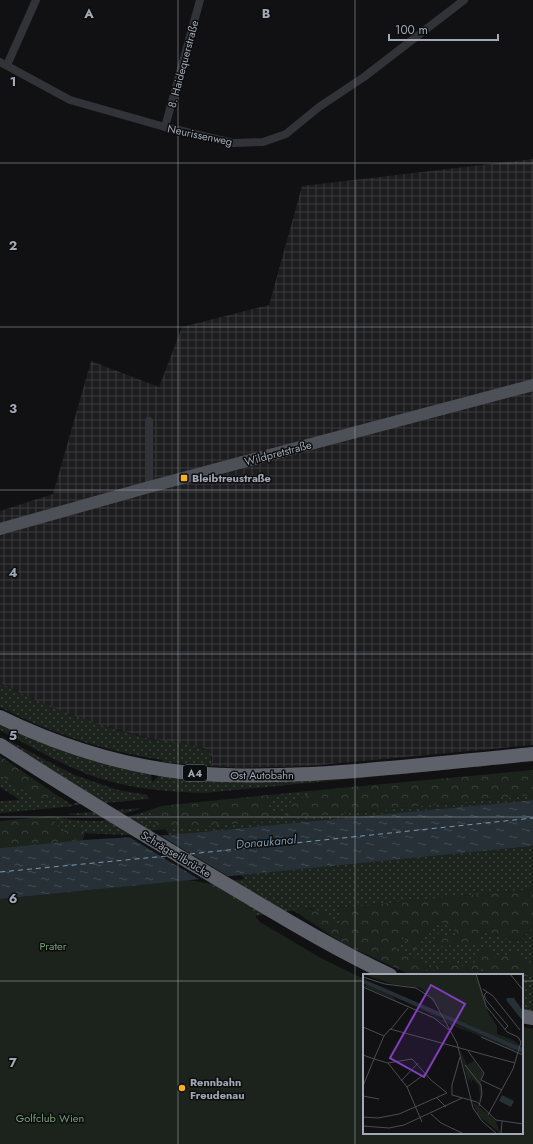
<svg xmlns="http://www.w3.org/2000/svg" width="533" height="1144" font-family="Jost,sans-serif">
	<style>
		.industrial { fill: url(#industrial-grid) }
		.grass { fill: url(#grass-dots) }
		.forest { fill: url(#forest-crowns) }
		.park { fill: #1c231c }
		.water { fill: url(#water-ripples) }
		.pier { fill: #111113 }
		.lines { fill: none; stroke-linecap: round; stroke-linejoin: round }
		.stream { stroke: #273037; stroke-width: 2 }
		.ferry { stroke: #7797b2; stroke-width: 1; stroke-dasharray: 5 4; stroke-linecap: butt }
		.street { stroke: #323338; stroke-width: 8 }
		.primary { stroke: #4e5057; stroke-width: 12 }
		.highway { stroke: #5e616a; stroke-width: 14 }
		.grid { fill: none; stroke: #a2a8b5; stroke-width: 1; stroke-opacity: 0.55 }
		.poi-dot { fill: #fab023; stroke: #0c0d0e; stroke-width: 1.5 }
		.labels { text-anchor: middle; stroke-width: 3; stroke-linejoin: round; paint-order: stroke }
		.shield { fill: #0c0d0e; stroke: #757a83; stroke-width: 1 }
		.shield-label { font-size: 10px; font-weight: bold; fill: #a2a8b5 }
		.street-label { font-size: 11px; fill: #a2a8b5; stroke: #0c0d0e }
		.poi-label { font-size: 11px; font-weight: bold; fill: #a2a8b5; stroke: #0c0d0e; text-anchor: start }
		.park-label { font-size: 11px; fill: #78a17a; stroke: #0c0d0e }
		.water-label { font-size: 12px; font-style: italic; fill: #7797b2; stroke: #0c0d0e }
		.inset-river { fill: none; stroke: #273037; stroke-width: 2 }
		.inset-road { fill: none; stroke: #4b4d54; stroke-width: 1 }
		.view { fill: #813fbe; fill-opacity: 0.15; stroke: #813fbe; stroke-width: 2 }
		.inset-edge { fill: none; stroke: #a2a8b5; stroke-width: 2 }
		.grid-label { font-size: 13px; text-anchor: middle; font-weight: bold; fill: #a2a8b5; stroke: #0c0d0e; stroke-width: 3; stroke-linejoin: round; paint-order: stroke }
	</style>
	<defs>
		<pattern id="industrial-grid" width="8" height="8" patternUnits="userSpaceOnUse"><rect width="8" height="8" fill="#1d1d20"/><path d="M0 4h8M4 0v8" fill="none" stroke="#3b3b3e"/></pattern>
		<pattern id="grass-dots" width="8" height="8" patternUnits="userSpaceOnUse"><rect width="8" height="8" fill="#1c231c"/><path d="M2 2h.1M6 6h.1" fill="none" stroke="#3a403b" stroke-width="1.8" stroke-linecap="round"/></pattern>
		<pattern id="forest-crowns" width="20" height="18" patternUnits="userSpaceOnUse"><rect width="20" height="18" fill="#1c231c"/><path d="M2 6a3 3 0 1 1 6 0M12 15a3 3 0 1 1 6 0" fill="none" stroke="#3a403b"/></pattern>
		<pattern id="water-ripples" width="26" height="14" patternUnits="userSpaceOnUse"><rect width="26" height="14" fill="#273037"/><path d="M2 4q2-2 4 0t4 0M15 11q2-2 4 0t4 0" fill="none" stroke="#434b52"/></pattern>
	</defs>
	<rect width="100%" height="100%" fill="#111113"/>
	<!-- industrial -->
	<path class="industrial" d="M533,159V745L309,766L239,768L211,766L212,757L204,748L148,738L93,723L49,707L0,683V511L53,494L91,361L159,387L182,327L269,305L302,186Z"/>
	<!-- grass -->
	<g class="grass">
		<path d="M0,683C49,708 97,726 151,739C165,742 204,743 211,755V766L162,762L163,760C107,752 50,733 0,707Z"/>
		<path d="M0,723L151,773L152,782L157,778L159,774L533,759V761L204,793C165,792 124,788 87,774C57,762 28,745 0,730Z"/>
		<path d="M0,736L74,775L118,790L147,795L149,799L105,803L68,780L67,782Z"/>
		<path d="M0,775L40,801L58,796L74,806L0,813V801L20,800L0,787Z"/>
		<path d="M319,790L299,798L288,819L533,795V800L169,835L166,829L268,821L264,807L279,794Z"/>
		<path d="M141,808C123,817 88,817 68,814Z"/>
		<path d="M150,810L157,830L125,835L85,833L81,829L63,834L51,816C84,824 118,822 150,810Z"/>
		<path d="M533,846V889L340,908L342,928L321,912L310,908L255,916L218,917L0,899L195,885L245,879L240,875Z"/>
		<path d="M443,923L458,932L455,937L433,942L482,932L519,941L533,927V1011L522,1009V975H423L429,965L395,950L403,935L421,940L429,927Z"/>
	</g>
	<!-- forest -->
	<g class="forest">
		<path d="M0,756L6,760L58,796L40,801L0,775Z"/>
		<path d="M533,770V795L287,819L288,809L299,798L319,790Z"/>
		<path d="M279,794L264,807L280,814L268,821L157,830L150,810L161,806Z"/>
		<path d="M51,816L63,834L65,830L71,827L81,829L85,833L83,840L0,848V821Z"/>
		<path d="M533,889V927L519,941L482,932L479,944L436,946L433,942L437,934L455,937L457,932L443,923L429,927L421,940V949H411L403,935L396,950L429,964L423,975H411L342,943L293,910C319,906 322,912 341,927L339,908Z"/>
		<path d="M487,948L496,959L517,951L521,961L533,963L529,975L522,982V975H508L504,971L487,975L481,967L471,975H435L433,969L440,963L455,961L464,967L476,962L481,949Z"/>
	</g>
	<!-- park -->
	<path class="park" d="M188,880L207,883L250,909L260,922L319,957L364,979V1133H522V1027L533,1029V1144H0V899Z"/>
	<!-- water -->
	<path class="water" d="M533,800V846L0,899V848L83,840L169,835Z"/>
	<!-- pier -->
	<path class="pier" d="M156,833L231,878L202,881L126,835Z"/>
	<g class="lines">
		<!-- stream -->
		<path class="stream" d="M75,804L81,803"/>
		<!-- ferry -->
		<g class="ferry">
			<path d="M190,854L533,818"/>
			<path d="M0,872L167,856"/>
		</g>
		<!-- street -->
		<g class="street">
			<path d="M0,62L70,100L165,127L233,143L263,142L286,134L319,107L364,77L464,0"/>
			<path d="M7,65L36,0"/>
			<path d="M165,127L200,0"/>
			<path d="M149,421V487"/>
		</g>
		<!-- primary -->
		<path class="primary" d="M0,529L149,487L533,385"/>
		<!-- highway -->
		<g class="highway">
			<path d="M0,717C53,743 108,761 166,770C214,777 263,776 311,774C385,770 459,761 533,754"/>
			<path d="M0,745C73,792 147,837 221,881C277,914 332,948 390,975"/>
			<path d="M522,1016L533,1018"/>
		</g>
	</g>
	<!-- grid -->
	<path class="grid" d="M178,0V1144M355,0V1144M0,163H533M0,327H533M0,490H533M0,654H533M0,817H533M0,981H364M522,981H533"/>
	<!-- markers -->
	<g class="poi-dot">
		<rect x="180" y="474" width="8" height="8" rx="2"/>
		<circle cx="182" cy="1088" r="4"/>
	</g>
	<g class="labels">
		<!-- shield labels -->
		<rect class="shield" x="183" y="765" width="24" height="16" rx="3"/>
		<g class="shield-label">
			<text x="195" y="777">A4</text>
		</g>
		<!-- street labels -->
		<g class="street-label">
			<text transform="translate(183 64) rotate(-75)" y="4">8. Haidequerstraße</text>
			<text transform="translate(200 135) rotate(12)" y="4">Neurissenweg</text>
			<text transform="translate(278 453) rotate(-15)" y="4">Wildpretstraße</text>
			<text x="262" y="779">Ost Autobahn</text>
			<text transform="translate(176 854) rotate(31)" y="4">Schrägseilbrücke</text>
		</g>
		<!-- poi labels -->
		<g class="poi-label">
			<text x="192" y="482">Bleibtreustraße</text>
			<text x="190" y="1086">Rennbahn<tspan x="190" dy="13">Freudenau</tspan></text>
		</g>
		<!-- park labels -->
		<g class="park-label">
			<text x="53" y="950">Prater</text>
			<text x="50" y="1122">Golfclub Wien</text>
		</g>
		<!-- water labels -->
		<g class="water-label">
			<text transform="translate(266 842) rotate(-5)" y="4">Donaukanal</text>
		</g>
	</g>
	<!-- overview -->
	<g transform="translate(363 974)">
		<rect width="160" height="160" fill="#111113"/>
		<path d="M0,9L2,12L4,11L80,44L72,42L29,22L34,27L80,47L83,45L107,59L89,51L91,58L87,50L79,48L0,12ZM96,74L104,91L111,87L120,99L118,105L119,124L114,127L117,124L116,112L110,105L106,111L109,103L105,107ZM110,128L132,146L138,160L115,141Z" fill="#1c231c"/>
		<path d="M85,47L152,75L151,77L87,49Z" fill="#1c231c"/>
		<path d="M0,0H113L126,40L134,52V60L150,66L160,74L81,40L58,14L29,10Z" fill="#1c231c"/>
		<path d="M0,5L160,74V79L3,10ZM144,24H151L155,30L160,37V47L143,26ZM139,121L151,127L148,133L136,127Z" fill="#273037"/>
		<path class="inset-river" d="M0,8L75,40M82,43L154,74"/>
		<path class="inset-road" d="M113,0L123,32L144,58L155,63L158,68L150,95L125,141M147,0L160,16M0,3L22,10L53,14L70,25L94,69L110,134L119,147L134,160M0,13L71,44L86,56M120,15L130,22L157,56M124,18L121,21L123,26L145,52L142,55M0,53L21,62M28,55L45,34M118,63L160,81M105,77L121,99L118,106L139,116M0,81L11,85L21,62L27,55L152,89M102,91L118,111L119,120L116,132M38,107L55,89M0,112L11,85L25,89L44,113L59,148M44,113L63,99M89,121L114,128L133,146L160,150M89,121V111L97,83M0,122L16,125M74,124L83,133M68,140L78,149L101,160M0,143L15,144L36,140L84,119L68,106L49,85L25,89M0,152L26,154L41,151L99,124M138,160L139,147"/>
		<path class="view" d="M68,11L102,30L61,103L27,84Z"/>
		<rect width="160" height="160" class="inset-edge"/>
	</g>
	<g class="grid-label">
		<text x="89" y="18">A</text>
		<text x="266" y="18">B</text>
		<text x="13" y="86">1</text>
		<text x="13" y="250">2</text>
		<text x="13" y="413">3</text>
		<text x="13" y="577">4</text>
		<text x="13" y="740">5</text>
		<text x="13" y="903">6</text>
		<text x="13" y="1067">7</text>
	</g>
	<!-- scale -->
	<path d="M389 34v6h109v-6" fill="none" stroke="#a2a8b5" stroke-width="2"/>
	<text x="395" y="34" font-size="12" fill="#a2a8b5" stroke="#0c0d0e" stroke-width="3" paint-order="stroke">100 m</text>
</svg>
